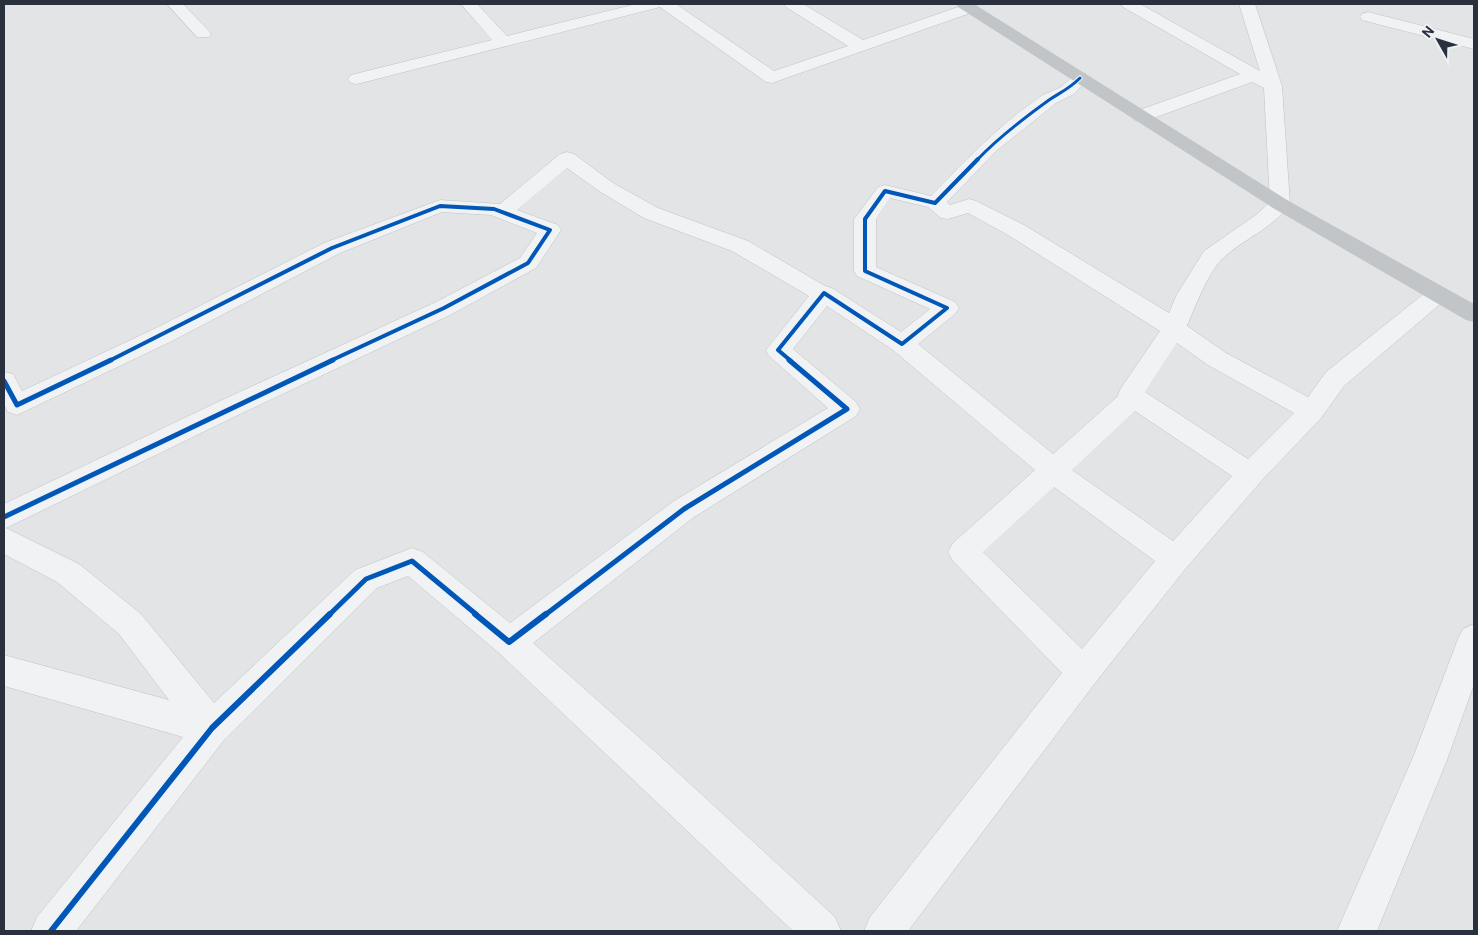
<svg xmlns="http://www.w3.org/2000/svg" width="1478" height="935" font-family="Roboto,sans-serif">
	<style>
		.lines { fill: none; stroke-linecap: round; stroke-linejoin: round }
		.street-casing { stroke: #c0c2c4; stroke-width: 1 }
		.street { fill: #f0f2f3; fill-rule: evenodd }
		.secondary { fill: #c2c5c8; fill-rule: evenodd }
		.cycleway-far3-casing { stroke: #eff2f5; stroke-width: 5 }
		.cycleway-far2-casing { stroke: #eff2f5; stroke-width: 6 }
		.cycleway-far1-casing { stroke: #eff2f5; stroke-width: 8 }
		.cycleway-casing { stroke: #eff2f5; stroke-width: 9 }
		.cycleway-far3 { stroke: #0057b8; stroke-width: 3 }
		.cycleway-far2 { stroke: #0057b8; stroke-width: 4 }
		.cycleway-far1 { stroke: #0057b8; stroke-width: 5 }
		.cycleway { stroke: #0057b8; stroke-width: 6 }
	</style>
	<rect width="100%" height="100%" fill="#e2e4e6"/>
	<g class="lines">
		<defs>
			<g id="street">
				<path d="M167,4H183L209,31L211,34L209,37H197Z"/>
				<path d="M461,4H477L507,36L636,4H676L774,71L848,46L786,7L784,4H803L863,40L964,5H976L978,8L976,11L772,83L766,82L660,7L357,84L351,83L348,79L351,75L492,40Z"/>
				<path d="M1121,4H1140L1260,71L1239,4H1255L1282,86L1290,204C1273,229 1242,239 1221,260C1208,273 1194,309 1187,326L1226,353L1308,397L1326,372L1430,289L1438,286L1446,289L1450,294L1446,299L1344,386L1321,418L1263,479L1186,568L1095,683L908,931H864L870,917L1062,673L953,561L948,552L953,543L1035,470L893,350L827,306L793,349L856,402L860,409L856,416L694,517L533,643L652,749L835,917L841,931H793L498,652L408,576L377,588L224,740L76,931H31L37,917L183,737L4,686V655L169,700L119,634L57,582L4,554V504L220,401L436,302L520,258L537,233L491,215L442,212L340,253L172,341L17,415L8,412L4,404V372L13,374L22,391L154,329L324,243L440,200L500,204L560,154L567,152L574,154L613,183L658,208L748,241L825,286L832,288L901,332L930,309L857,276L854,271V219L858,214L878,187L885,185L931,196C966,160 1001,123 1043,95C1049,92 1055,90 1061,87C1071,80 1073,71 1086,74L1089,78L1074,94L1056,103L995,152L947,202L950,205L969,199L976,201L1024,225L1169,313L1176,296L1204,251L1256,215L1270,202L1264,88L1252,82L1148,120L1141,122L1134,120L1132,116L1134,112L1240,74L1123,7ZM567,168L599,191L644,218L732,251L809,296L766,350L769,356L828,408L674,501L510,623L423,552L412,548L355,570L214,703L141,614L79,564L6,528L238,415L452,314L536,268L561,230L558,225L517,210ZM890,198L928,207L941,218L948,219L968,213L1008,235L1160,331L1121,388L1117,397L1053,454L918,344L955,314L959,308L955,302L876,267V219ZM1177,343L1208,365L1294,413L1248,459L1145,392ZM1135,411L1232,476L1173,541L1072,470ZM1054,487L1155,561L1082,649L983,552Z"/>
				<path d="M1368,12L1474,39V49L1362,20L1360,17L1362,14Z"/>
				<path d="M1474,624V684L1447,760L1377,931H1337L1414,755L1458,639L1463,629Z"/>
			</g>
		</defs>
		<!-- street casing -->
		<use href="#street" class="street-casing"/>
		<!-- street -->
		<use href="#street" class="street"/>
		<!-- secondary -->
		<path class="secondary" d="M956,4H974L1287,200L1474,304V322L1466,320L1273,208L958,7Z"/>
		<defs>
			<path id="cycleway-far3" d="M977,160C998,138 1024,118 1049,100C1061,92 1069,89 1080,78"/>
			<g id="cycleway-far2">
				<path d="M109,361L332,248L440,206L494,209L550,230L528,263L444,308L330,361"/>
				<path d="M791,361L778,350L824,293L902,344L947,308L865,271V219L885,191L935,203L978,159"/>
			</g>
			<g id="cycleway-far1">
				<path d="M4,381L17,405L111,360"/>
				<path d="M4,517L333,360"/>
				<path d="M329,615L366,579L412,561L477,615"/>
				<path d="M545,615L684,509L847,409L789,360"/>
			</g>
			<g id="cycleway">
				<path d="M475,614L509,642L546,614"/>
				<path d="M51,931L212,728L330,614"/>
			</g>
		</defs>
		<!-- cycleway-far3 casing -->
		<use href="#cycleway-far3" class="cycleway-far3-casing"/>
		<!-- cycleway-far2 casing -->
		<use href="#cycleway-far2" class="cycleway-far2-casing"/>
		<!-- cycleway-far1 casing -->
		<use href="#cycleway-far1" class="cycleway-far1-casing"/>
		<!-- cycleway casing -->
		<use href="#cycleway" class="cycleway-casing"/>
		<!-- cycleway-far3 -->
		<use href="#cycleway-far3" class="cycleway-far3"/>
		<!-- cycleway-far2 -->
		<use href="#cycleway-far2" class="cycleway-far2"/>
		<!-- cycleway-far1 -->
		<use href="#cycleway-far1" class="cycleway-far1"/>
		<!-- cycleway -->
		<use href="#cycleway" class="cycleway"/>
	</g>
	<!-- border -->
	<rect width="1478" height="935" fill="none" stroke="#2a313e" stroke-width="10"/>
	<!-- north arrow -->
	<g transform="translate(1438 40) rotate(309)" stroke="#eff2f5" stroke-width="4" paint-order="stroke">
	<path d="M0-4L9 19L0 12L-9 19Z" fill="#2a313e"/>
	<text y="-8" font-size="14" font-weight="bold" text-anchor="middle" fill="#2a313e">N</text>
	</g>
</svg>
